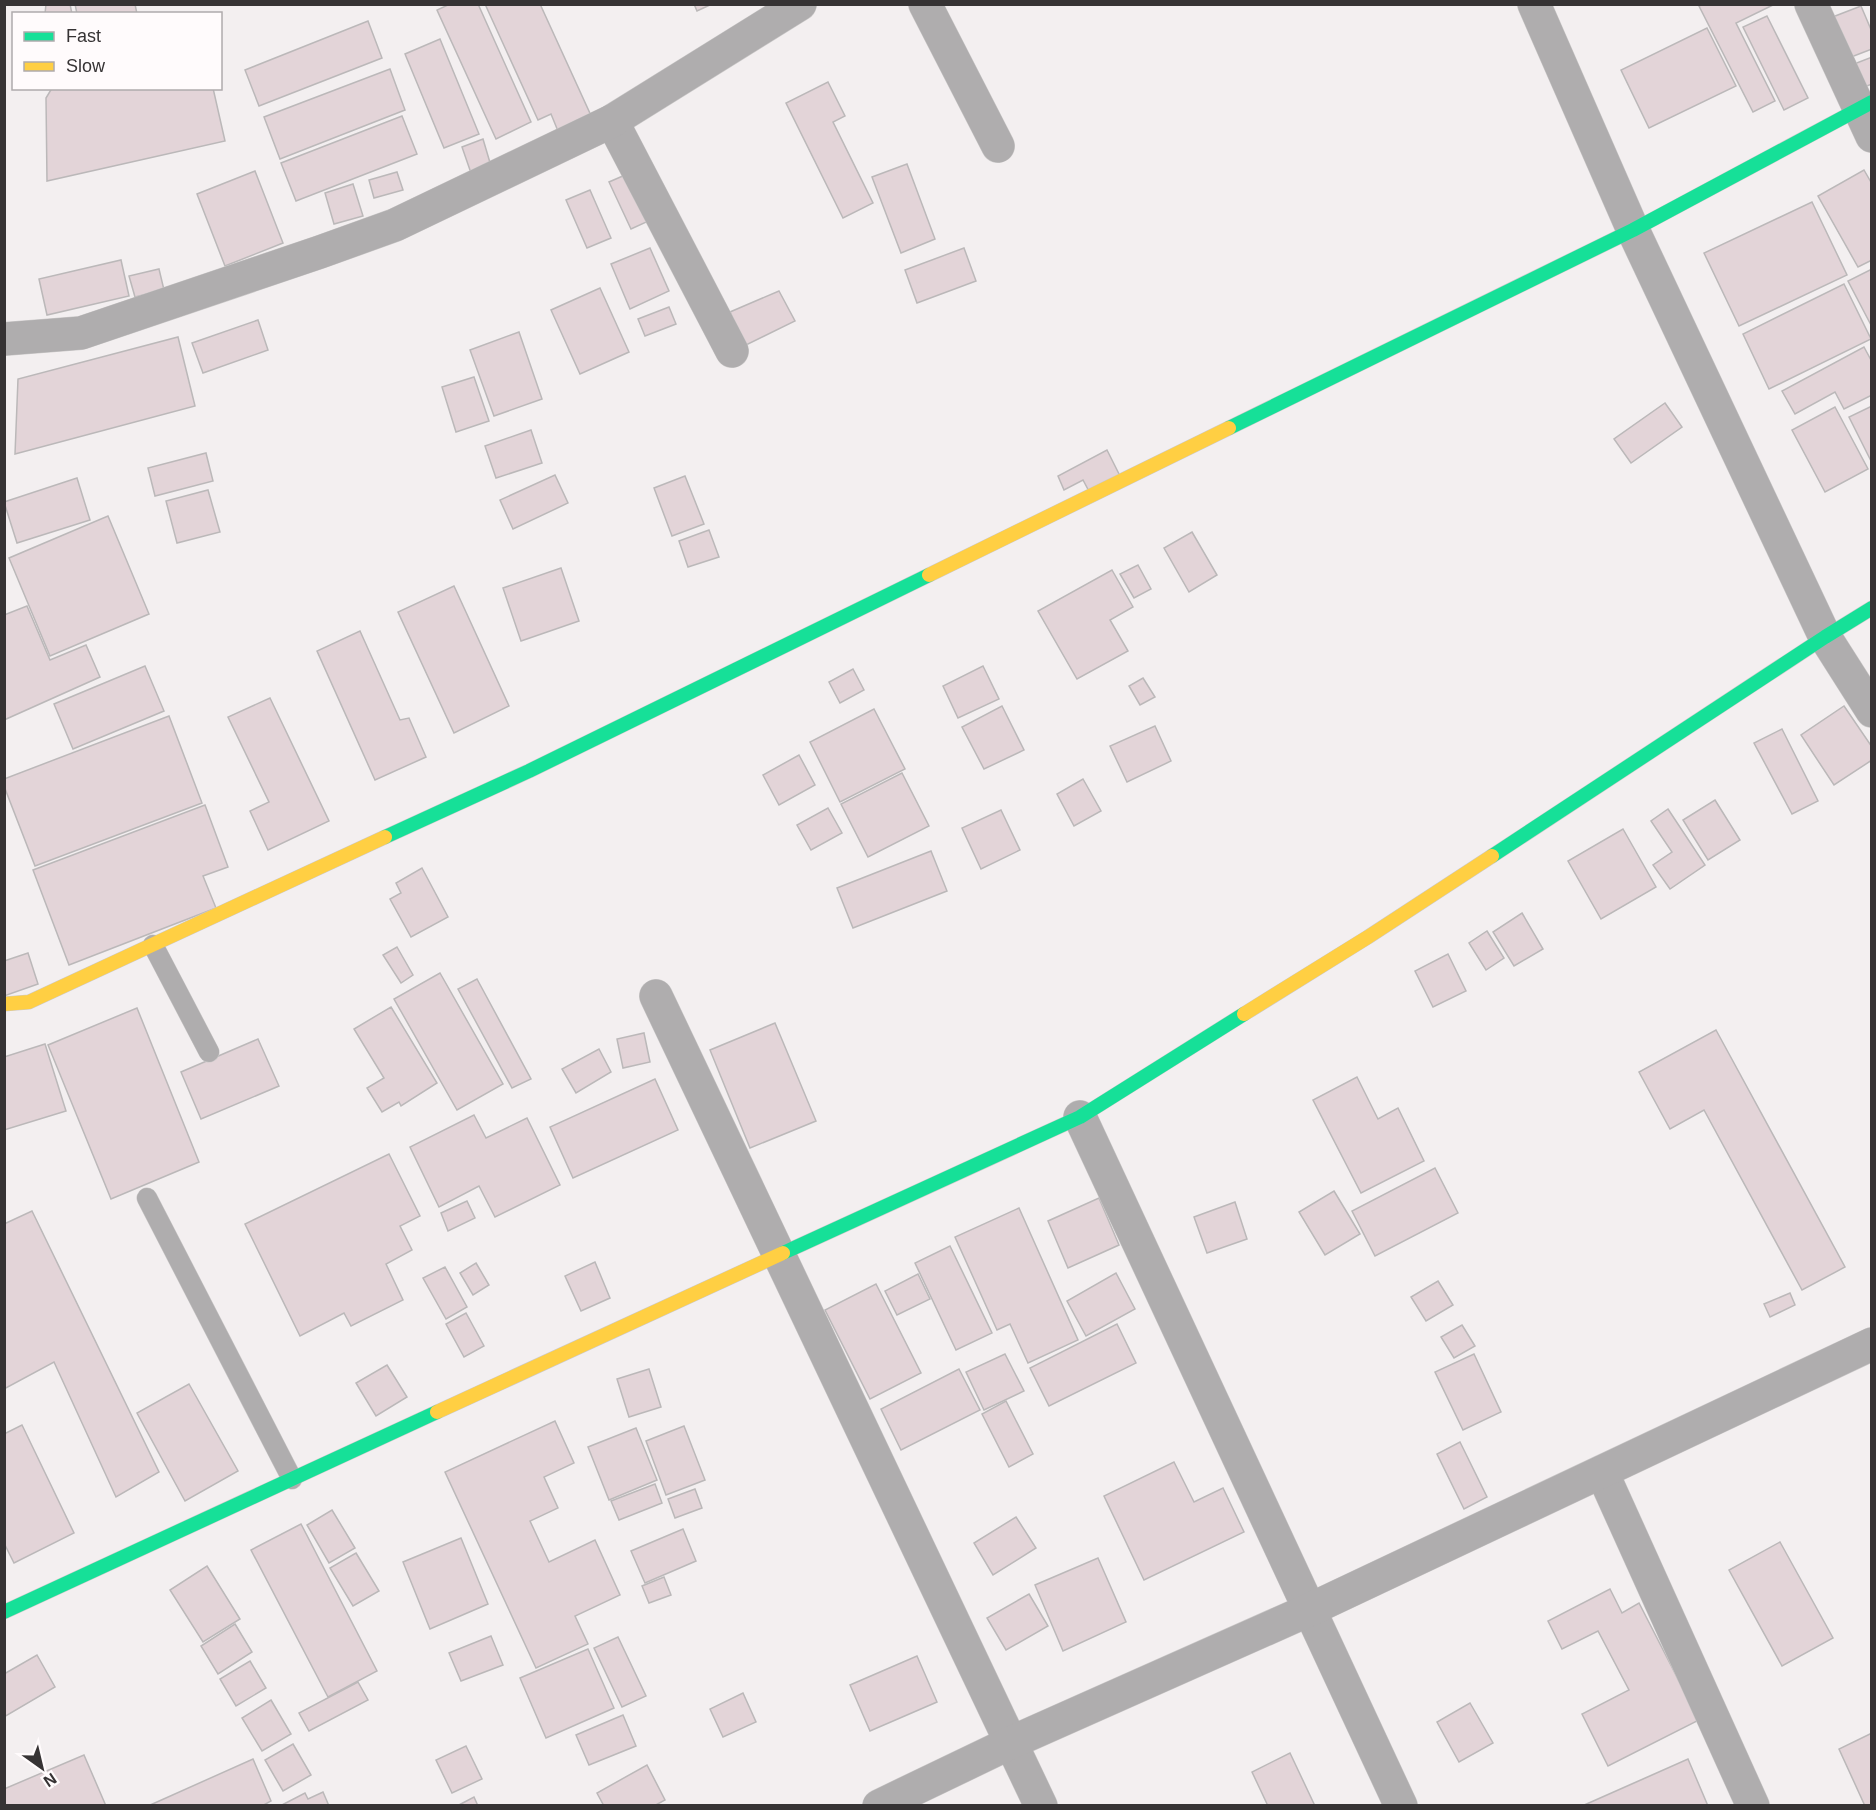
<svg xmlns="http://www.w3.org/2000/svg" width="1876" height="1810" font-family="Helvetica,sans-serif">
	<style>
		.building { fill: #e3d4d8; stroke: #bbb8b9; stroke-width: 1.5 }
		.lines { fill: none; stroke-linecap: round; stroke-linejoin: round }
		.lane-casing { stroke: #cccaca; stroke-width: 21 }
		.street-casing { stroke: #cccaca; stroke-width: 34 }
		.fast-casing { stroke: #cccaca; stroke-width: 15 }
		.slow-casing { stroke: #cccaca; stroke-width: 15 }
		.lane { stroke: #afadae; stroke-width: 20 }
		.street { stroke: #afadae; stroke-width: 33 }
		.fast { stroke: #16e098; stroke-width: 14 }
		.slow { stroke: #ffcf43; stroke-width: 14 }
	</style>
	<rect width="100%" height="100%" fill="#f3eff0"/>
	<!-- building -->
	<g class="building">
		<path d="M46,4H70L72,14H45Z"/>
		<path d="M75,4H135L137,14H77Z"/>
		<path d="M450,4H478L531,122L496,139L437,10Z"/>
		<path d="M485,4H540L593,120L560,136L551,114L538,120Z"/>
		<path d="M694,4H712L697,11Z"/>
		<path d="M1703,4H1775L1736,23L1775,101L1753,112L1699,6Z"/>
		<path d="M1861,6L1872,32V49L1846,59L1830,18Z"/>
		<path d="M1767,16L1808,98L1784,110L1743,27Z"/>
		<path d="M368,21L382,58L259,106L245,70Z"/>
		<path d="M1707,28L1736,86L1649,128L1621,70Z"/>
		<path d="M440,39L479,134L444,148L405,54Z"/>
		<path d="M1872,57V84L1859,89L1849,66Z"/>
		<path d="M390,69L405,110L280,159L264,117Z"/>
		<path d="M828,82L845,116L833,122L873,203L843,218L786,103Z"/>
		<path d="M52,88H213L225,141L47,181L46,98Z"/>
		<path d="M402,116L417,154L296,201L281,163Z"/>
		<path d="M483,139L491,166L471,173L462,147Z"/>
		<path d="M907,164L935,239L901,253L872,177Z"/>
		<path d="M1864,170L1872,184V260L1858,267L1818,196Z"/>
		<path d="M255,171L283,243L225,266L197,194Z"/>
		<path d="M397,172L403,190L374,198L369,180Z"/>
		<path d="M632,172L653,219L631,229L609,182Z"/>
		<path d="M353,184L363,216L334,224L325,193Z"/>
		<path d="M590,190L611,238L587,248L566,200Z"/>
		<path d="M1812,202L1847,275L1739,326L1704,253Z"/>
		<path d="M650,248L669,291L630,309L611,264Z"/>
		<path d="M964,248L976,281L917,303L905,270Z"/>
		<path d="M121,260L129,296L47,315L39,279Z"/>
		<path d="M159,269L164,290L135,297L129,276Z"/>
		<path d="M1872,269V327L1848,281Z"/>
		<path d="M1844,284L1871,339L1769,389L1743,334Z"/>
		<path d="M600,288L629,352L580,374L551,310Z"/>
		<path d="M779,291L795,321L744,346L730,312Z"/>
		<path d="M669,307L676,324L645,336L638,319Z"/>
		<path d="M258,320L268,350L203,373L192,343Z"/>
		<path d="M519,332L542,399L494,416L470,350Z"/>
		<path d="M178,337L195,406L15,454L18,379Z"/>
		<path d="M1864,347L1872,362V395L1844,409L1835,392L1795,414L1782,391Z"/>
		<path d="M474,377L489,421L456,432L442,387Z"/>
		<path d="M1665,403L1682,427L1631,463L1614,439Z"/>
		<path d="M1872,406V463L1849,417Z"/>
		<path d="M1835,407L1868,469L1825,492L1792,430Z"/>
		<path d="M531,430L542,463L496,478L485,446Z"/>
		<path d="M1107,450L1122,480L1091,495L1083,480L1064,490L1058,476Z"/>
		<path d="M206,453L213,481L155,496L148,468Z"/>
		<path d="M555,475L568,503L513,529L500,500Z"/>
		<path d="M685,476L704,524L672,536L654,488Z"/>
		<path d="M77,478L90,520L17,543L4,502Z"/>
		<path d="M208,490L220,532L177,543L166,501Z"/>
		<path d="M108,516L149,614L50,656L9,558Z"/>
		<path d="M709,530L719,557L688,567L679,541Z"/>
		<path d="M1192,532L1217,575L1189,592L1164,548Z"/>
		<path d="M1138,565L1151,589L1134,598L1120,574Z"/>
		<path d="M561,568L579,621L521,641L503,588Z"/>
		<path d="M1112,570L1133,607L1110,620L1128,651L1077,679L1038,611Z"/>
		<path d="M454,586L509,706L454,733L398,612Z"/>
		<path d="M27,606L50,660L86,645L100,677L4,720V615Z"/>
		<path d="M360,631L400,720L409,718L426,757L375,780L317,651Z"/>
		<path d="M145,666L164,711L73,749L54,704Z"/>
		<path d="M983,666L999,699L958,718L943,686Z"/>
		<path d="M853,669L864,690L840,703L829,682Z"/>
		<path d="M1143,678L1155,697L1140,705L1129,686Z"/>
		<path d="M270,698L329,821L268,850L250,811L269,802L228,717Z"/>
		<path d="M1002,706L1024,750L984,769L962,727Z"/>
		<path d="M1844,706L1872,747V760L1834,785L1801,735Z"/>
		<path d="M874,709L905,769L840,802L810,742Z"/>
		<path d="M169,716L202,803L35,866L4,786V779Z"/>
		<path d="M1155,726L1171,761L1127,782L1110,746Z"/>
		<path d="M1782,729L1818,801L1792,814L1754,743Z"/>
		<path d="M799,755L815,785L779,805L763,775Z"/>
		<path d="M902,773L929,826L868,857L841,804Z"/>
		<path d="M1083,779L1101,811L1074,826L1057,794Z"/>
		<path d="M1715,800L1740,840L1708,860L1683,820Z"/>
		<path d="M205,805L228,867L203,876L216,908L69,965L33,870Z"/>
		<path d="M828,808L842,833L811,850L797,825Z"/>
		<path d="M1668,809L1705,865L1670,889L1653,865L1672,852L1651,821Z"/>
		<path d="M1001,810L1020,850L981,869L962,828Z"/>
		<path d="M1623,829L1656,887L1601,919L1568,861Z"/>
		<path d="M931,851L947,891L853,928L837,888Z"/>
		<path d="M422,868L448,917L411,937L390,899L401,893L396,883Z"/>
		<path d="M1522,913L1543,949L1514,966L1493,932Z"/>
		<path d="M1487,931L1504,958L1486,970L1469,943Z"/>
		<path d="M397,947L413,975L401,983L383,955Z"/>
		<path d="M28,953L38,984L4,996V961Z"/>
		<path d="M1448,954L1466,991L1433,1007L1415,971Z"/>
		<path d="M440,973L503,1084L457,1110L394,999Z"/>
		<path d="M477,979L531,1079L512,1088L458,989Z"/>
		<path d="M391,1007L437,1083L401,1106L399,1102L382,1112L367,1088L384,1078L354,1029Z"/>
		<path d="M137,1008L199,1162L111,1199L48,1045Z"/>
		<path d="M775,1023L816,1121L750,1148L710,1050Z"/>
		<path d="M1716,1030L1845,1267L1802,1290L1704,1110L1670,1129L1639,1072Z"/>
		<path d="M644,1033L650,1062L623,1068L617,1039Z"/>
		<path d="M258,1039L279,1086L201,1119L181,1072Z"/>
		<path d="M45,1044L66,1111L4,1130V1057Z"/>
		<path d="M599,1049L611,1072L576,1093L562,1069Z"/>
		<path d="M1357,1077L1378,1119L1398,1108L1424,1161L1361,1193L1313,1100Z"/>
		<path d="M655,1079L678,1130L573,1178L550,1127Z"/>
		<path d="M474,1115L486,1138L527,1118L560,1185L495,1217L479,1186L439,1207L410,1147Z"/>
		<path d="M389,1154L420,1216L400,1226L412,1250L386,1264L403,1300L351,1326L344,1313L300,1336L245,1224Z"/>
		<path d="M1435,1168L1458,1213L1375,1256L1352,1211Z"/>
		<path d="M1334,1191L1360,1234L1325,1255L1299,1212Z"/>
		<path d="M1099,1198L1119,1245L1068,1268L1048,1221Z"/>
		<path d="M467,1201L475,1218L448,1231L441,1213Z"/>
		<path d="M1235,1202L1247,1239L1207,1253L1194,1217Z"/>
		<path d="M1019,1208L1078,1340L1028,1363L1010,1324L997,1330L955,1237Z"/>
		<path d="M32,1211L159,1472L116,1497L54,1362L4,1389V1224Z"/>
		<path d="M950,1246L992,1333L956,1350L915,1263Z"/>
		<path d="M595,1262L610,1298L581,1311L565,1276Z"/>
		<path d="M476,1263L489,1285L473,1295L460,1273Z"/>
		<path d="M445,1267L467,1307L446,1319L423,1278Z"/>
		<path d="M1116,1273L1135,1309L1086,1336L1067,1301Z"/>
		<path d="M918,1274L930,1299L897,1315L885,1291Z"/>
		<path d="M1438,1281L1453,1305L1426,1321L1411,1297Z"/>
		<path d="M876,1284L921,1373L870,1399L825,1310Z"/>
		<path d="M1790,1293L1795,1305L1770,1317L1764,1304Z"/>
		<path d="M466,1313L484,1346L464,1357L446,1324Z"/>
		<path d="M1117,1324L1136,1363L1049,1406L1030,1368Z"/>
		<path d="M1462,1325L1475,1346L1454,1358L1441,1337Z"/>
		<path d="M1005,1354L1024,1391L984,1410L966,1372Z"/>
		<path d="M1474,1354L1501,1412L1463,1430L1435,1372Z"/>
		<path d="M387,1365L407,1397L376,1416L356,1383Z"/>
		<path d="M649,1369L661,1407L629,1417L617,1379Z"/>
		<path d="M959,1369L980,1410L901,1450L881,1409Z"/>
		<path d="M189,1384L238,1471L185,1501L137,1413Z"/>
		<path d="M1006,1401L1033,1454L1009,1467L982,1414Z"/>
		<path d="M555,1421L574,1463L544,1477L558,1508L530,1521L549,1562L595,1540L620,1595L575,1616L588,1644L536,1668L445,1472Z"/>
		<path d="M22,1425L74,1533L14,1563L4,1543V1434Z"/>
		<path d="M684,1426L705,1480L666,1495L646,1441Z"/>
		<path d="M636,1428L657,1480L609,1500L588,1447Z"/>
		<path d="M1460,1442L1487,1497L1464,1509L1437,1454Z"/>
		<path d="M1174,1462L1194,1502L1223,1488L1244,1532L1144,1580L1104,1496Z"/>
		<path d="M655,1484L662,1503L619,1520L611,1501Z"/>
		<path d="M695,1489L702,1508L675,1518L668,1499Z"/>
		<path d="M332,1510L355,1548L329,1563L307,1525Z"/>
		<path d="M1016,1517L1036,1548L993,1575L974,1543Z"/>
		<path d="M301,1524L377,1671L328,1697L251,1550Z"/>
		<path d="M683,1529L696,1561L645,1583L631,1551Z"/>
		<path d="M461,1538L488,1604L430,1629L403,1562Z"/>
		<path d="M1780,1542L1833,1638L1782,1666L1729,1570Z"/>
		<path d="M356,1553L379,1591L353,1606L330,1568Z"/>
		<path d="M1098,1558L1126,1622L1063,1651L1035,1585Z"/>
		<path d="M207,1566L240,1619L203,1642L170,1590Z"/>
		<path d="M664,1577L671,1595L649,1603L642,1586Z"/>
		<path d="M1610,1589L1622,1613L1639,1603L1699,1720L1608,1766L1582,1714L1629,1690L1598,1631L1562,1649L1548,1621Z"/>
		<path d="M1029,1594L1048,1626L1006,1650L987,1618Z"/>
		<path d="M235,1624L252,1652L218,1674L201,1646Z"/>
		<path d="M491,1636L503,1665L461,1681L449,1653Z"/>
		<path d="M618,1637L646,1696L622,1707L594,1648Z"/>
		<path d="M588,1649L614,1708L546,1738L520,1678Z"/>
		<path d="M37,1655L55,1687L4,1717V1674Z"/>
		<path d="M917,1656L937,1702L870,1731L850,1685Z"/>
		<path d="M250,1661L266,1688L236,1706L220,1679Z"/>
		<path d="M358,1682L368,1700L309,1731L299,1713Z"/>
		<path d="M743,1693L756,1722L723,1737L710,1709Z"/>
		<path d="M271,1700L291,1734L262,1751L242,1718Z"/>
		<path d="M1470,1703L1493,1743L1459,1762L1437,1722Z"/>
		<path d="M623,1715L636,1746L589,1765L576,1735Z"/>
		<path d="M1872,1733V1806H1865L1839,1749Z"/>
		<path d="M293,1744L311,1775L283,1791L265,1760Z"/>
		<path d="M466,1746L482,1779L452,1793L436,1760Z"/>
		<path d="M1290,1753L1315,1806H1268L1252,1772Z"/>
		<path d="M84,1755L106,1806H4V1789Z"/>
		<path d="M253,1759L271,1801L262,1806H148Z"/>
		<path d="M1688,1759L1708,1806H1582L1643,1779Z"/>
		<path d="M647,1765L665,1800L654,1806H604L597,1793Z"/>
		<path d="M323,1792L329,1806H280L305,1793L308,1799Z"/>
		<path d="M474,1797L478,1806H457Z"/>
	</g>
	<g class="lines">
		<defs>
			<g id="lane">
				<path d="M153,945L209,1052"/>
				<path d="M147,1198L292,1479"/>
			</g>
			<g id="street">
				<path d="M925,4L998,146"/>
				<path d="M1534,4L1633,230L1825,637L1872,711"/>
				<path d="M1811,4L1872,136"/>
				<path d="M612,121L732,351"/>
				<path d="M4,339L81,333L320,252L395,225L612,121L800,4"/>
				<path d="M656,996L1041,1806"/>
				<path d="M1080,1117L1401,1806"/>
				<path d="M1602,1472L1753,1806"/>
				<path d="M879,1806L1010,1743L1309,1610L1872,1344"/>
			</g>
			<g id="fast">
				<path d="M1229,428L1633,230L1872,102"/>
				<path d="M385,837L529,771L929,575"/>
				<path d="M1492,856L1825,637L1872,608"/>
				<path d="M783,1253L1080,1117L1244,1014"/>
				<path d="M4,1612L437,1412"/>
			</g>
			<g id="slow">
				<path d="M929,575L1229,428"/>
				<path d="M4,1004L29,1002L385,837"/>
				<path d="M1244,1014L1368,937L1492,856"/>
				<path d="M437,1412L783,1253"/>
			</g>
		</defs>
		<!-- lane casing -->
		<use href="#lane" class="lane-casing"/>
		<!-- street casing -->
		<use href="#street" class="street-casing"/>
		<!-- fast casing -->
		<use href="#fast" class="fast-casing"/>
		<!-- slow casing -->
		<use href="#slow" class="slow-casing"/>
		<!-- lane -->
		<use href="#lane" class="lane"/>
		<!-- street -->
		<use href="#street" class="street"/>
		<!-- fast -->
		<use href="#fast" class="fast"/>
		<!-- slow -->
		<use href="#slow" class="slow"/>
	</g>
	<!-- border -->
	<rect width="1876" height="1810" fill="none" stroke="#363334" stroke-width="12"/>
	<!-- legend -->
	<rect x="12" y="12" width="210" height="78" fill="#fffbfc" stroke="#afabac" stroke-width="1.5"/>
	<rect x="24" y="32" width="30" height="9" fill="#16e098" stroke="#afabac" stroke-width="1.5"/>
	<text x="66" y="42" font-size="18" fill="#363334">Fast</text>
	<rect x="24" y="62" width="30" height="9" fill="#ffcf43" stroke="#afabac" stroke-width="1.5"/>
	<text x="66" y="72" font-size="18" fill="#363334">Slow</text>
	<!-- north arrow -->
	<g transform="translate(42 1768) rotate(146)" stroke="#fffbfc" stroke-width="4.5" paint-order="stroke">
	<path d="M0-4.5L10 22L0 15L-10 22Z" fill="#363334"/>
	<text y="-9" font-size="16" font-weight="bold" text-anchor="middle" fill="#363334">N</text>
	</g>
</svg>
